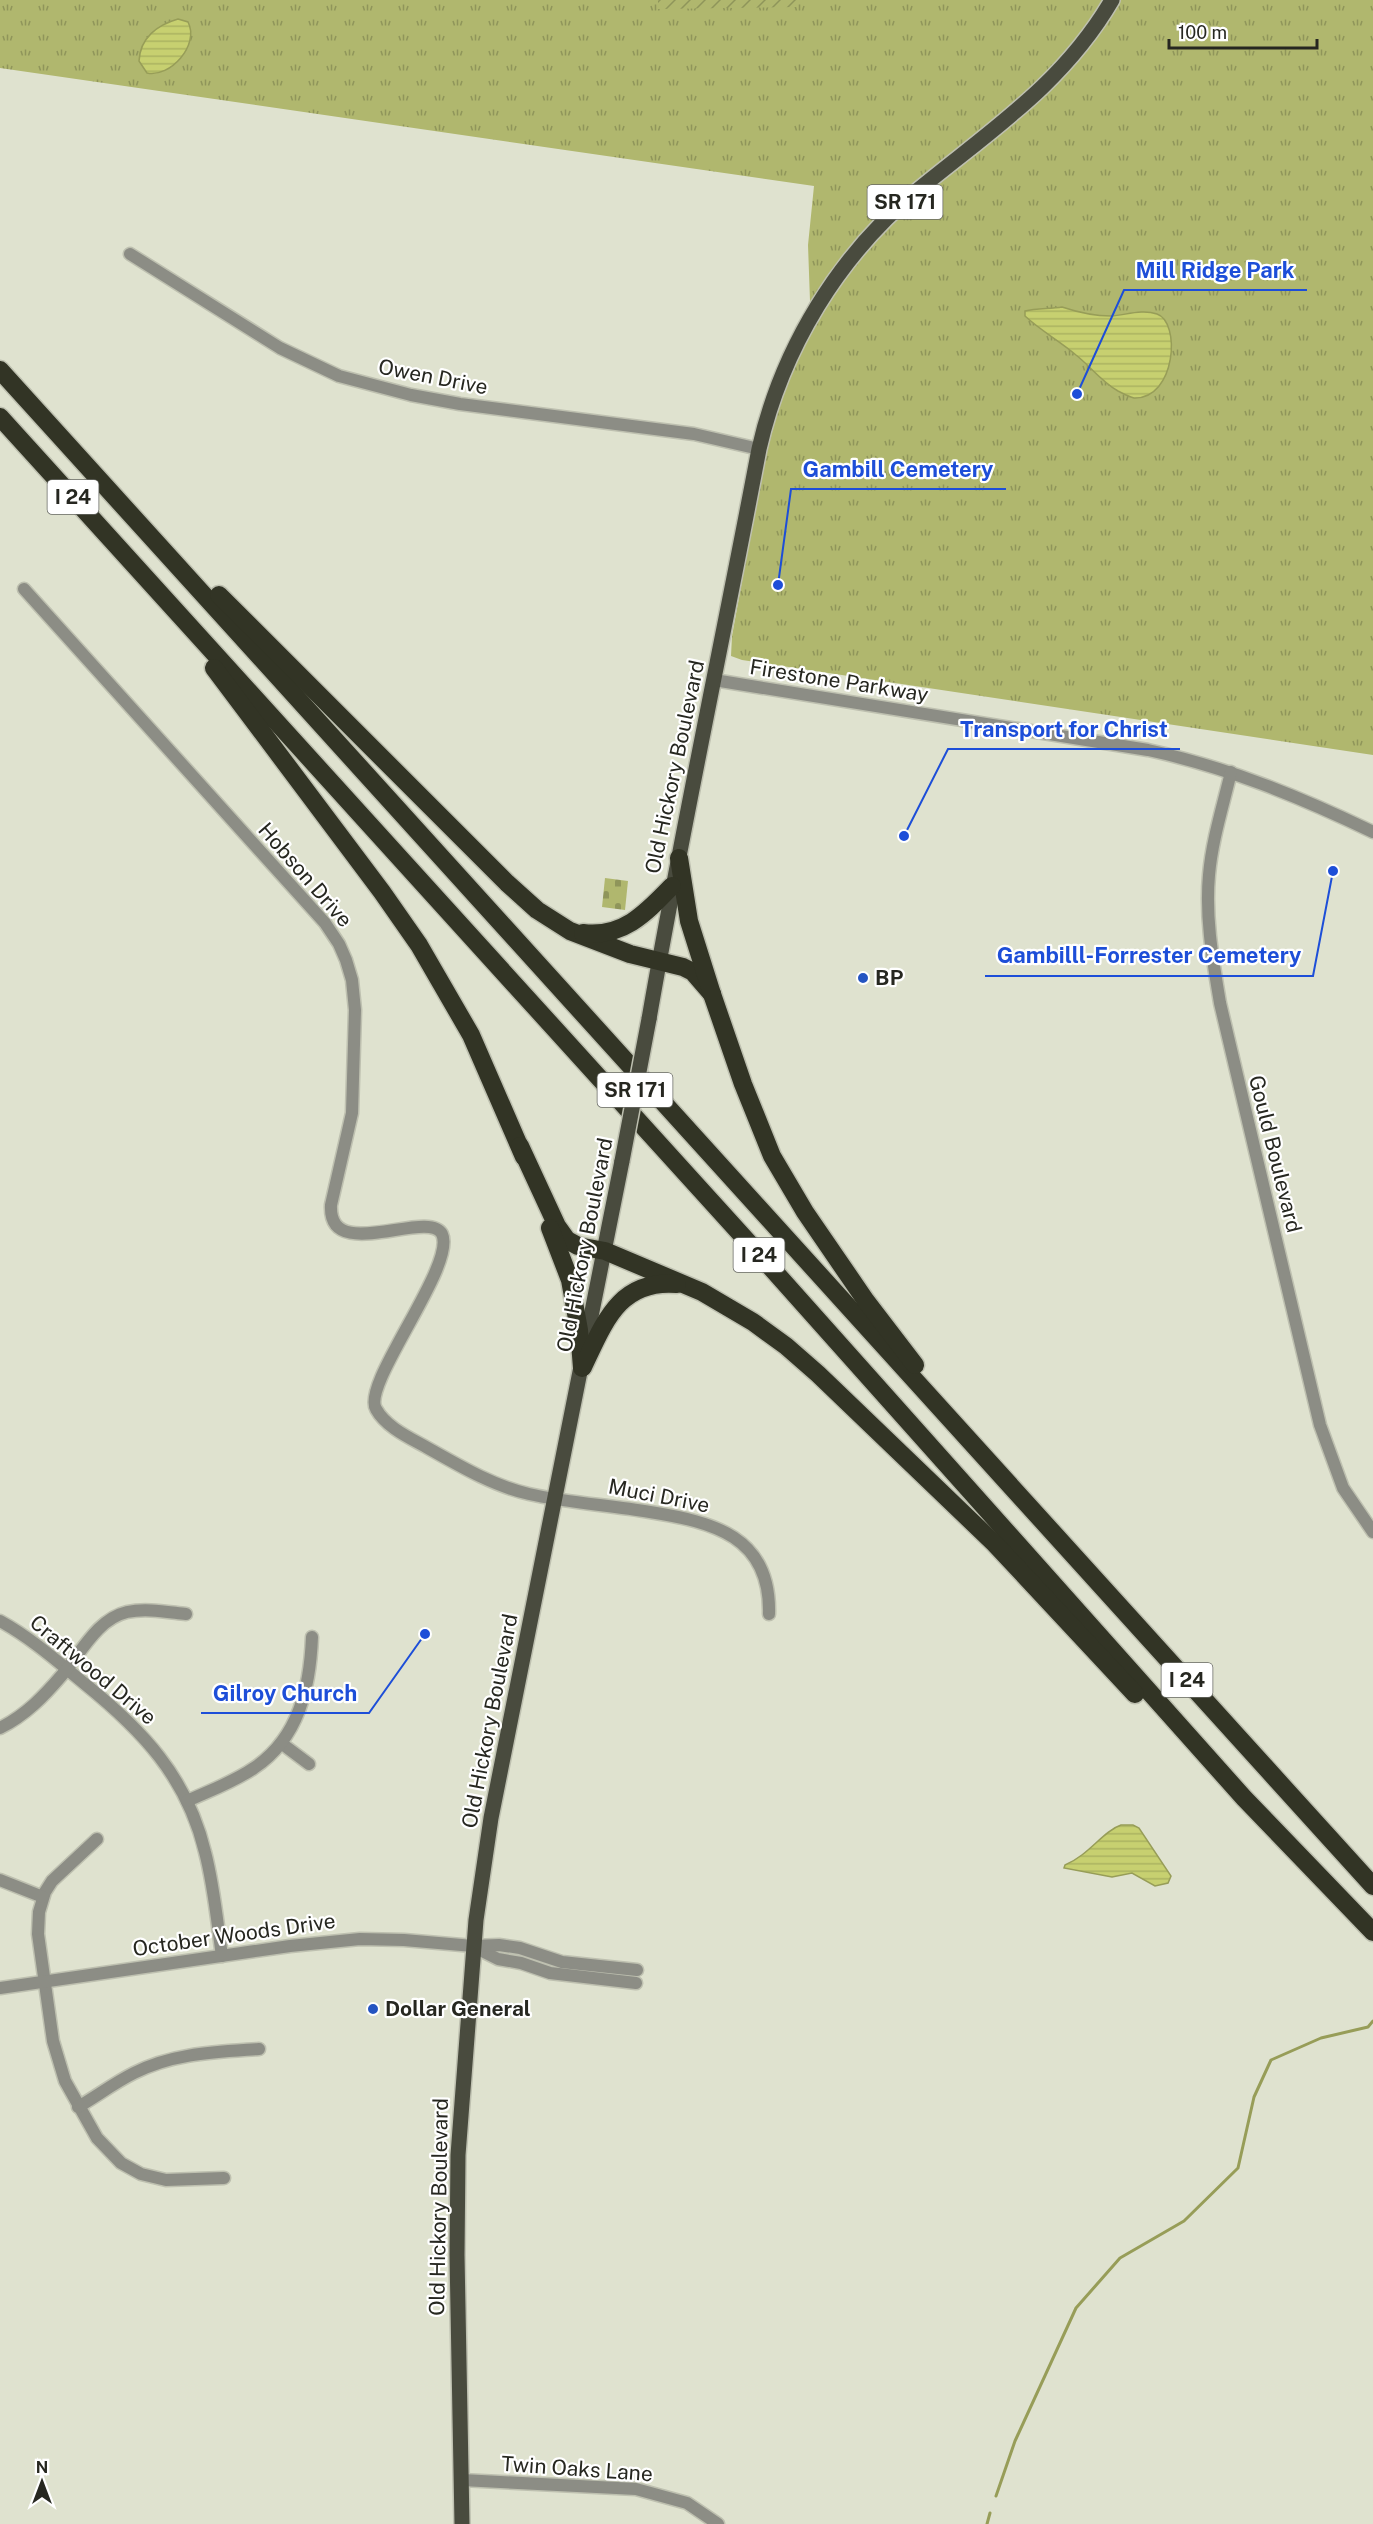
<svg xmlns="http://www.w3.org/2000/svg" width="1373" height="2524" font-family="'Public Sans',sans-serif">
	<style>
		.cemetery { fill: url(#cemetery-stones) }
		.park { fill: url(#park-tufts) }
		.garden { fill: url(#garden-furrows) }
		.water { fill: url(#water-rules); stroke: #979d58; stroke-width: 1.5 }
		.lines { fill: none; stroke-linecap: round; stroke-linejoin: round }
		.stream { stroke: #979d58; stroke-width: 3 }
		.minor-casing { stroke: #bec0b0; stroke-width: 15 }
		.major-casing { stroke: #bec0b0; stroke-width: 18 }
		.highway-casing { stroke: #bec0b0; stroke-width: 21 }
		.minor { stroke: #8c8d85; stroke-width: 12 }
		.major { stroke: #494b3e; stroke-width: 15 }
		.highway { stroke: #323425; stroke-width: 18 }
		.major-bridge-casing { stroke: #bec0b0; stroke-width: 18; stroke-linecap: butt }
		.major-bridge { stroke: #494b3e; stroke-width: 15 }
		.poi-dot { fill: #2454c1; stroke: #fff; stroke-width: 2 }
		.labels { text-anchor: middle; stroke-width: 4.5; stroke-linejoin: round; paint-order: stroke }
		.shield { fill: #fff; stroke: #676863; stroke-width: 1.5 }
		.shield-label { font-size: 20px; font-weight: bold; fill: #262720 }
		.street-label { font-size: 21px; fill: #262720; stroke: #fff }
		.poi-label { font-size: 21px; font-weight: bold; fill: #262720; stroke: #fff; text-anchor: start }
		.leader { fill: none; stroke: #1d4ed8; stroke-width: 2 }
		.callout-dot { fill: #1d4ed8; stroke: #fff; stroke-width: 2 }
		.callout-label { font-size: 22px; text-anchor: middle; font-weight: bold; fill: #1d4ed8; stroke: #fff; stroke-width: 4.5; stroke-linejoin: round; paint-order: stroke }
	</style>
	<defs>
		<pattern id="cemetery-stones" width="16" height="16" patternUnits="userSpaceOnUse" patternTransform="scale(1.5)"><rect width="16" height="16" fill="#b0b76e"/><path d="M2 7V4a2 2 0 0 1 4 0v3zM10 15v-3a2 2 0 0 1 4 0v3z" fill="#8f955a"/></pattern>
		<pattern id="park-tufts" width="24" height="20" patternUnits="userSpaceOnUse" patternTransform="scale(1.5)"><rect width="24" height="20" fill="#b0b76e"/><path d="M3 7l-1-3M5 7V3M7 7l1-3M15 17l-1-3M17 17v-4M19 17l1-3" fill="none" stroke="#8f955a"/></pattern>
		<pattern id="garden-furrows" width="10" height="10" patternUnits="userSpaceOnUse" patternTransform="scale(1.5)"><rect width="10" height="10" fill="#b0b76e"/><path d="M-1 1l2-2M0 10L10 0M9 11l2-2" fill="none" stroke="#8f955a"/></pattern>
		<pattern id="water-rules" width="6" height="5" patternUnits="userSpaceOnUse" patternTransform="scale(1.5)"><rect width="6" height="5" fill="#c7d070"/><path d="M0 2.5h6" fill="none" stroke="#abb361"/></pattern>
	</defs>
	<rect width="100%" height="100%" fill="#dfe2cf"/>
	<!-- cemetery -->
	<path class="cemetery" d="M605,878L628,881L625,910L602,907Z"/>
	<!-- park -->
	<path class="park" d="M0,0H1373V755L742,660L731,656L732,636L763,465L775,412L788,377L811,329L808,245L814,186L0,68Z"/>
	<!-- garden -->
	<path class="garden" d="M658,0H798L797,7L658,9Z"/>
	<!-- water -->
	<g class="water">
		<path d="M178,19L188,22C200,45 170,78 147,73L139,61C140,38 157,25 178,19Z"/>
		<path d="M1062,307C1077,312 1096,316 1111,316C1126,315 1142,309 1157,314C1181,322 1176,399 1134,398C1129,397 1122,393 1118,391C1102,382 1090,366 1076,355C1060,341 1041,331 1025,316V311C1037,308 1050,309 1062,307Z"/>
		<path d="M1121,1825H1133L1139,1828L1171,1876L1168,1883L1155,1886L1132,1873L1112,1877L1064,1868L1065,1865C1089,1855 1103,1831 1121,1825Z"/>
	</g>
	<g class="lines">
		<!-- stream -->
		<g class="stream">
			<path d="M996,2496L1015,2441L1076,2308L1120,2258L1184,2221L1238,2168L1254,2097L1271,2060L1321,2038L1368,2027L1373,2021"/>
			<path d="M987,2524L990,2513"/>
		</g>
		<defs>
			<g id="minor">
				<path d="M130,254L280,348L339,376L411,395L460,404L694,434L759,449"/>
				<path d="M24,589L325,923L339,944L346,960L352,980L355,1010L352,1113L331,1205C328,1265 428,1208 442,1234C457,1265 361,1384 376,1409C386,1427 408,1437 426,1447C458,1465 493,1486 529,1494C568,1503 610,1505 650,1512C713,1522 771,1536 769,1614"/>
				<path d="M714,680L1148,750C1227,767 1300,797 1373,832"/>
				<path d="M1231,772C1223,806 1212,840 1209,875C1205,918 1213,961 1220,1003L1320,1425L1343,1488L1373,1532"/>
				<path d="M0,1621C31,1638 57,1661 85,1684C142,1730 187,1777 205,1852C214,1886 217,1921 222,1956"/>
				<path d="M0,1728C26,1715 44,1696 62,1675C81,1653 97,1619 127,1612C146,1608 167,1612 186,1614"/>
				<path d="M281,1743L309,1764"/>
				<path d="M187,1801C209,1791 234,1782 254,1768C299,1738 310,1687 312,1637"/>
				<path d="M97,1839L52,1881L45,1892L39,1912L38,1934L53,2041L65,2081L97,2138L121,2163L141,2174L166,2180L224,2178"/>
				<path d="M0,1880L43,1897"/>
				<path d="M474,1947L498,1959L521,1963L550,1973L636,1983"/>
				<path d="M0,1988L290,1946L360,1939L404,1940L473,1946L499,1945L520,1948L562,1962L637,1970"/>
				<path d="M78,2107C97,2096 114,2083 134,2073C173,2053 216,2052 259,2049"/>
				<path d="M462,2480L636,2489L687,2503L718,2524"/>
			</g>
			<g id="major">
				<path d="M649,1019C682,829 723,639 759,449C782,348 839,255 918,190C991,130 1063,84 1112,0"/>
				<path d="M462,2524L457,2255L458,2155L476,1920L491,1818L622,1161"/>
			</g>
			<g id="highway">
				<path d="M0,370L1373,1886"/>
				<path d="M0,417L758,1253L1244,1798L1373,1932"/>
				<path d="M219,595L507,883L537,910L570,931L630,954L683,967L693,972L712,994"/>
				<path d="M214,668L382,892L419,945L471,1035L524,1157"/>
				<path d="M679,858L689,921L712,994L743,1084L772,1156L805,1212L866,1301L915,1365"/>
				<path d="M583,933C623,938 646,913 672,886"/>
				<path d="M520,1146L557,1226L567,1240L578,1246L605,1251L702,1292L753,1322L786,1346L818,1374L995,1544L1135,1694"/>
				<path d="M550,1228L570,1280L579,1330L582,1368"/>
				<path d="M583,1367C604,1323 619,1279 677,1284"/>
			</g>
		</defs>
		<!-- minor casing -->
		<use href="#minor" class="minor-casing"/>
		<!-- major casing -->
		<use href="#major" class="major-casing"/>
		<!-- highway casing -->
		<use href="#highway" class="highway-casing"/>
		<!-- minor -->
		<use href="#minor" class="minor"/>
		<!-- major -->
		<use href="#major" class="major"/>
		<!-- highway -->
		<use href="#highway" class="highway"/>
		<defs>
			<path id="major-bridge" d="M622,1161L649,1019"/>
		</defs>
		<!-- major-bridge casing -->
		<use href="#major-bridge" class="major-bridge-casing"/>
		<!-- major-bridge -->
		<use href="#major-bridge" class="major-bridge"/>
	</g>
	<!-- markers -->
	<g class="poi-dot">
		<circle cx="863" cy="978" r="6"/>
		<circle cx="373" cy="2009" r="6"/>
	</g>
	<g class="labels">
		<!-- shield labels -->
		<g class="shield">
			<rect x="867.5" y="185" width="75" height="34" rx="4.5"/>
			<rect x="47.5" y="480" width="51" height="34" rx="4.5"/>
			<rect x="597.5" y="1073" width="75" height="34" rx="4.5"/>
			<rect x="733.5" y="1238" width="51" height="34" rx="4.5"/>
			<rect x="1161.5" y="1663" width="51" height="34" rx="4.5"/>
		</g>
		<g class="shield-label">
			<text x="905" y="209">SR 171</text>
			<text x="73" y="504">I 24</text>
			<text x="635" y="1097">SR 171</text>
			<text x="759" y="1262">I 24</text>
			<text x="1187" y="1687">I 24</text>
		</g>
		<!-- street labels -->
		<g class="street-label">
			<text transform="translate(433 377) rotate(11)" y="7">Owen Drive</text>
			<text transform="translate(839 681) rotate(9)" y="7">Firestone Parkway</text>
			<text transform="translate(675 767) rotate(-78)" y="7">Old Hickory Boulevard</text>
			<text transform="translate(305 875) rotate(49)" y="7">Hobson Drive</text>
			<text transform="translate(1275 1154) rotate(76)" y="7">Gould Boulevard</text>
			<text transform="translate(585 1245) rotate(-79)" y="7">Old Hickory Boulevard</text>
			<text transform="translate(659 1496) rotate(11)" y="7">Muci Drive</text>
			<text transform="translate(93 1670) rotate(40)" y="7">Craftwood Drive</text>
			<text transform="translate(490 1721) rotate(-79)" y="7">Old Hickory Boulevard</text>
			<text transform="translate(234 1935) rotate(-8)" y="7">October Woods Drive</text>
			<text transform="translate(439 2207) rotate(-89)" y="7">Old Hickory Boulevard</text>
			<text transform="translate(577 2469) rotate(4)" y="7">Twin Oaks Lane</text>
		</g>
		<!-- poi labels -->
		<g class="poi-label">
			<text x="875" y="985">BP</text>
			<text x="385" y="2016">Dollar General</text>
		</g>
	</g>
	<!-- callouts -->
	<path class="leader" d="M1077 394L1124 290H1307M778 585L791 489H1006M904 836L948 749H1180M1333 871L1313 976H985M425 1634L369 1713H201"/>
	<g class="callout-dot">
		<circle cx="1077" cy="394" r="6"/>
		<circle cx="778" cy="585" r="6"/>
		<circle cx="904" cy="836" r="6"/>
		<circle cx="1333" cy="871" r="6"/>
		<circle cx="425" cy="1634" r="6"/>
	</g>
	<g class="callout-label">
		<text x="1215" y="278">Mill Ridge Park</text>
		<text x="898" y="477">Gambill Cemetery</text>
		<text x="1064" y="737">Transport for Christ</text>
		<text x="1149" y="963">Gambilll-Forrester Cemetery</text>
		<text x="285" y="1701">Gilroy Church</text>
	</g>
	<!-- north arrow -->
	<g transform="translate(42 2482)" stroke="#ffffff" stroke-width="4.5" paint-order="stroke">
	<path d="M0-4.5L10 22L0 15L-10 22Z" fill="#262720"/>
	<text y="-9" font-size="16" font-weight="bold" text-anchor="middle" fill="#262720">N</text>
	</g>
	<!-- scale -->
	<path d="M1169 39v9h148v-9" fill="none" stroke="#262720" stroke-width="3"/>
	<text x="1178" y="39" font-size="18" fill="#262720" stroke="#ffffff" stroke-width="4.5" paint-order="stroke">100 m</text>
</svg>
